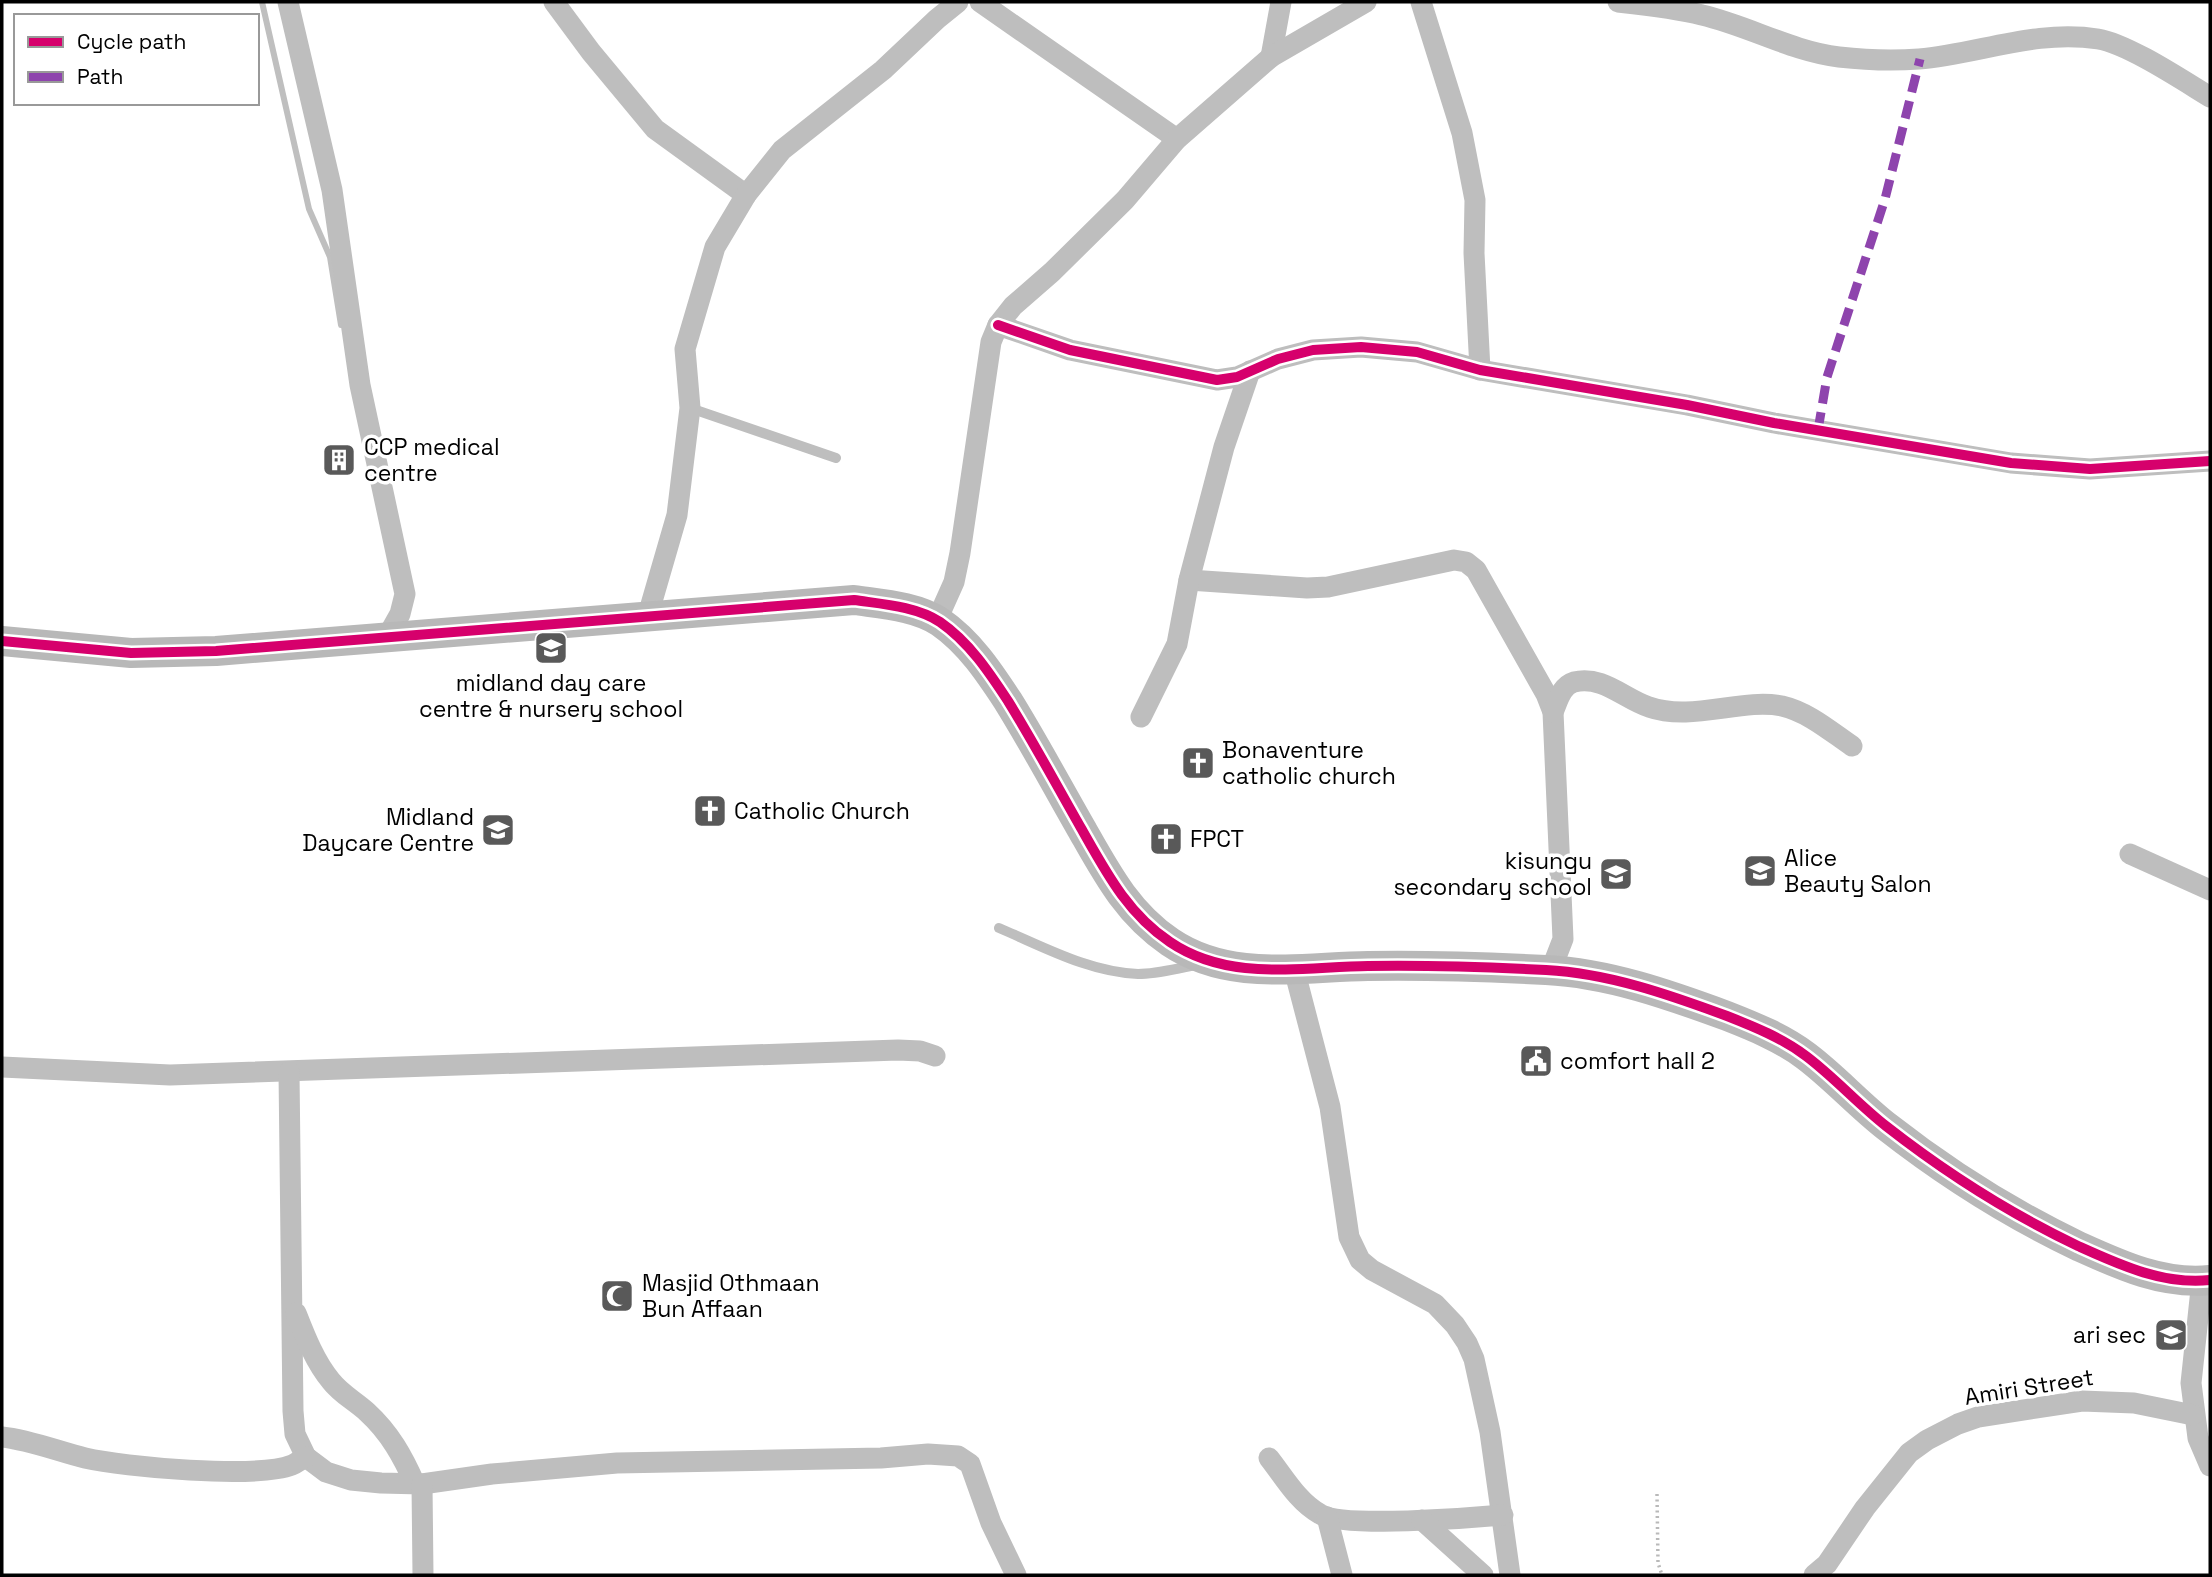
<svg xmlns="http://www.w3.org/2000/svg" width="2212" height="1577" font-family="'Space Grotesk',sans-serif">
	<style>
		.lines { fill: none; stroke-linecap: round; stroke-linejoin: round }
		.stream { stroke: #bfbfbf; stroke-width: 6 }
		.path { stroke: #b9b9b9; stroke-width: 3.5; stroke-dasharray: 2 3.5; stroke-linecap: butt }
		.lane { stroke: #bebebe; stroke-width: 10 }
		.street { stroke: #bebebe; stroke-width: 21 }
		.secondary { stroke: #b8b8b8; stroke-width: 30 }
		.quiet { stroke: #8e44ad; stroke-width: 9; stroke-dasharray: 18 9; stroke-linecap: butt }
		.cycleway-casing { stroke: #fff; stroke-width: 15 }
		.cycleway { stroke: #d6006c; stroke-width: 10 }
		.labels { text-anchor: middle; stroke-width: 7; stroke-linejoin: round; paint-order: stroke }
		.poi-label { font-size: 23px; fill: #000; stroke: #fff; text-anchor: start }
		.street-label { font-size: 23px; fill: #000; stroke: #fff }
	</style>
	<rect width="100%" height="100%" fill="#fff"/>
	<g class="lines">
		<!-- stream -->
		<path class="stream" d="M262,2L309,209L330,257L341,325"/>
		<!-- path -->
		<path class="path" d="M1657,1494L1658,1563L1662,1575"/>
		<!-- lane -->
		<g class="lane">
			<path d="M690,408L836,458"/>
			<path d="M999,928C1044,947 1089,972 1138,974C1158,974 1178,968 1197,965"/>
		</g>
		<!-- street -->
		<g class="street">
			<path d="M288,2L332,190L360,385L405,594L400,614L386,639"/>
			<path d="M554,2L591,52L655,129L746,195"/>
			<path d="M980,2L1177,139"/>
			<path d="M1421,2L1462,133L1475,200L1474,253L1480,370"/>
			<path d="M1618,2C1646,5 1675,8 1702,15C1749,26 1791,51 1839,57C1866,60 1892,61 1919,59C1978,54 2037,29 2098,39C2128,44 2182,80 2210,97"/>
			<path d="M1271,57L1281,2"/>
			<path d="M998,325L1070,350L1217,380L1237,377L1278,359L1313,350L1361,347L1417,352L1480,370L1687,405L1774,423L2011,463L2090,469L2210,461"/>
			<path d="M1189,580L1307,588L1328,587L1454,560L1466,562L1476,570L1546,694L1553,712L1563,939L1551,970"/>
			<path d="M648,615L677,515L690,408L685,349L715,247L746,195L782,150L883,70L937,19L958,2"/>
			<path d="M937,620L954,582L960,553L991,342L998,325L1013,306L1052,272L1125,200L1177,139L1271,57L1366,2"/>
			<path d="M1553,712C1558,701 1561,686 1574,682C1603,675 1624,699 1649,707C1692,722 1741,698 1782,706C1808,712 1830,731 1852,746"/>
			<path d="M1141,717L1177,644L1189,580L1224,447L1250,371"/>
			<path d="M2130,854L2210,890"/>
			<path d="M1294,969L1330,1107L1349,1237L1360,1260L1372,1270L1435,1304L1455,1325L1467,1343L1474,1359L1490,1432L1510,1575"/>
			<path d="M2,1067L170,1075L898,1050L920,1051L935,1056"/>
			<path d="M289,1072L293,1411L295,1434L306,1457L326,1472L351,1480L381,1483L422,1484L492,1474L617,1463L881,1458L928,1454L958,1456L970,1464L991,1523L1016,1575"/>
			<path d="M2202,1280L2191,1383L2198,1438L2210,1466"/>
			<path d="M296,1313C305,1336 315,1362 331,1381C341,1394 355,1401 367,1412C390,1433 403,1457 415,1484"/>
			<path d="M2,1437C30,1440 57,1451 85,1458C124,1467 256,1479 292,1465C297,1463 301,1459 306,1457"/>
			<path d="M1269,1458C1284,1477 1298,1502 1320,1514C1342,1528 1471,1518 1503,1515"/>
			<path d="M422,1484L423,1575"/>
			<path d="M1327,1517L1342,1575"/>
			<path d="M1422,1520L1483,1575"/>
			<path d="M1814,1575L1827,1564L1865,1508L1909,1453L1927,1440L1958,1424L1978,1417L2082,1401L2134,1403L2193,1415"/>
		</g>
		<!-- secondary -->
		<path class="secondary" d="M2,641L131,653L216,651L854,600C881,604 916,606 940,622C969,642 989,672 1008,701C1034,743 1057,786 1081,828C1106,872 1127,913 1170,942C1229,982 1300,967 1368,966C1427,965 1487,967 1546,970C1608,973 1670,995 1727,1016C1755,1027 1782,1038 1806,1056C1834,1077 1858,1104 1886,1126C1946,1173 2009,1213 2078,1246C2120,1265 2163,1285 2210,1280"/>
		<!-- quiet -->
		<path class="quiet" d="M1818,430L1827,377L1885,199L1920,59"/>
		<defs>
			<g id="cycleway">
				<path d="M998,325L1070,350L1217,380L1237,377L1278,359L1313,350L1361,347L1417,352L1480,370L1687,405L1774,423L2011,463L2090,469L2210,461"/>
				<path d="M2,641L131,653L216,651L854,600C881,604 916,606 940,622C969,642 989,672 1008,701C1034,743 1057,786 1081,828C1106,872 1127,913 1170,942C1229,982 1300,967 1368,966C1427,965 1487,967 1546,970C1608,973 1670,995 1727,1016C1755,1027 1782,1038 1806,1056C1834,1077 1858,1104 1886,1126C1946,1173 2009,1213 2078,1246C2120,1265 2163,1285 2210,1280"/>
			</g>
		</defs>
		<!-- cycleway casing -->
		<use href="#cycleway" class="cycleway-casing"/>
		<!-- cycleway -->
		<use href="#cycleway" class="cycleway"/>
	</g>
	<!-- icons -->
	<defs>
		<symbol id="building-square" viewBox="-11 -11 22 22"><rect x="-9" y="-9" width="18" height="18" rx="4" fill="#595959" stroke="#fff"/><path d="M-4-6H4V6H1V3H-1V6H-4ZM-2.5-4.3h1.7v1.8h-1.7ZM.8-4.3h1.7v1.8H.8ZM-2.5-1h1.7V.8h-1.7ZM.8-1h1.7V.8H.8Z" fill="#fff"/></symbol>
		<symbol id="school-square" viewBox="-11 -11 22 22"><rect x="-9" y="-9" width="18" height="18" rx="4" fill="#595959" stroke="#fff"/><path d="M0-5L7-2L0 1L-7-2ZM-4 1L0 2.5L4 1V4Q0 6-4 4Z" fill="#fff"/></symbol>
		<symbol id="church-square" viewBox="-11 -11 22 22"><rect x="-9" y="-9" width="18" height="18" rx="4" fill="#595959" stroke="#fff"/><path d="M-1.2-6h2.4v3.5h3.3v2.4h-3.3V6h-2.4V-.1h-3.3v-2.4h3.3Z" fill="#fff"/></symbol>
		<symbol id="civic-square" viewBox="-11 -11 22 22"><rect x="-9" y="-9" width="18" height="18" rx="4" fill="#595959" stroke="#fff"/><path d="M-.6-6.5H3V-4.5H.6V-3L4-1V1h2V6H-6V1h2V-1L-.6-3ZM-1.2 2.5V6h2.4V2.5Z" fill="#fff"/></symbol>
		<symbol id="mosque-square" viewBox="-11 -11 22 22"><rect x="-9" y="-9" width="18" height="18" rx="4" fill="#595959" stroke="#fff"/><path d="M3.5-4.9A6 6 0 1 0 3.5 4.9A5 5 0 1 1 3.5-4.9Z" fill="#fff"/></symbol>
	</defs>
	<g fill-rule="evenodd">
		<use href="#building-square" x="320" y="441" width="38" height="38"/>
		<use href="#school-square" x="532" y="629" width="38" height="38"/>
		<use href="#church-square" x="1179" y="744" width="38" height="38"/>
		<use href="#church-square" x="691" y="792" width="38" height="38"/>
		<use href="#school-square" x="479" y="811" width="38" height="38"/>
		<use href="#church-square" x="1147" y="820" width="38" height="38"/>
		<use href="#school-square" x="1741" y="852" width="38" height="38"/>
		<use href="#school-square" x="1597" y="855" width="38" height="38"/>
		<use href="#civic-square" x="1517" y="1042" width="38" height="38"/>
		<use href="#mosque-square" x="598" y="1277" width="38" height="38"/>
		<use href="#school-square" x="2152" y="1316" width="38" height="38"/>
	</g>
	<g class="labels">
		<!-- poi labels -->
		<g class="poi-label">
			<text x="364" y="455">CCP medical<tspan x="364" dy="26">centre</tspan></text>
			<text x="551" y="691" text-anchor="middle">midland day care<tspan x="551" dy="26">centre &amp; nursery school</tspan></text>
			<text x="1222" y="758">Bonaventure<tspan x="1222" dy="26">catholic church</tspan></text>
			<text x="734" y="819">Catholic Church</text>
			<text x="474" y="825" text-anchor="end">Midland<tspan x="474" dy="26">Daycare Centre</tspan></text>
			<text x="1190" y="847">FPCT</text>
			<text x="1784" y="866">Alice<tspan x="1784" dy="26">Beauty Salon</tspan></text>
			<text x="1592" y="869" text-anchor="end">kisungu<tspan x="1592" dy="26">secondary school</tspan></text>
			<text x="1560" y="1069">comfort hall 2</text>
			<text x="642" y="1291">Masjid Othmaan<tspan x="642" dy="26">Bun Affaan</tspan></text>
			<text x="2146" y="1343" text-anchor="end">ari sec</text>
		</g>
		<!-- street labels -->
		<g class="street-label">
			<text transform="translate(2029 1387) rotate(-9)" y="8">Amiri Street</text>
		</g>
	</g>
	<!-- border -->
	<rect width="2212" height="1577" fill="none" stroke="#000000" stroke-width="7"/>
	<!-- legend -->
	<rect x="14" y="14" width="245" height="91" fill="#ffffff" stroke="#999999" stroke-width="2"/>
	<rect x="28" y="37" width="35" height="10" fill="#d6006c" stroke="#999999" stroke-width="2"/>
	<text x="77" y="49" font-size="21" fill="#000000">Cycle path</text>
	<rect x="28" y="72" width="35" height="10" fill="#8e44ad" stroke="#999999" stroke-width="2"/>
	<text x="77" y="84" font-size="21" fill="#000000">Path</text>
</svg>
